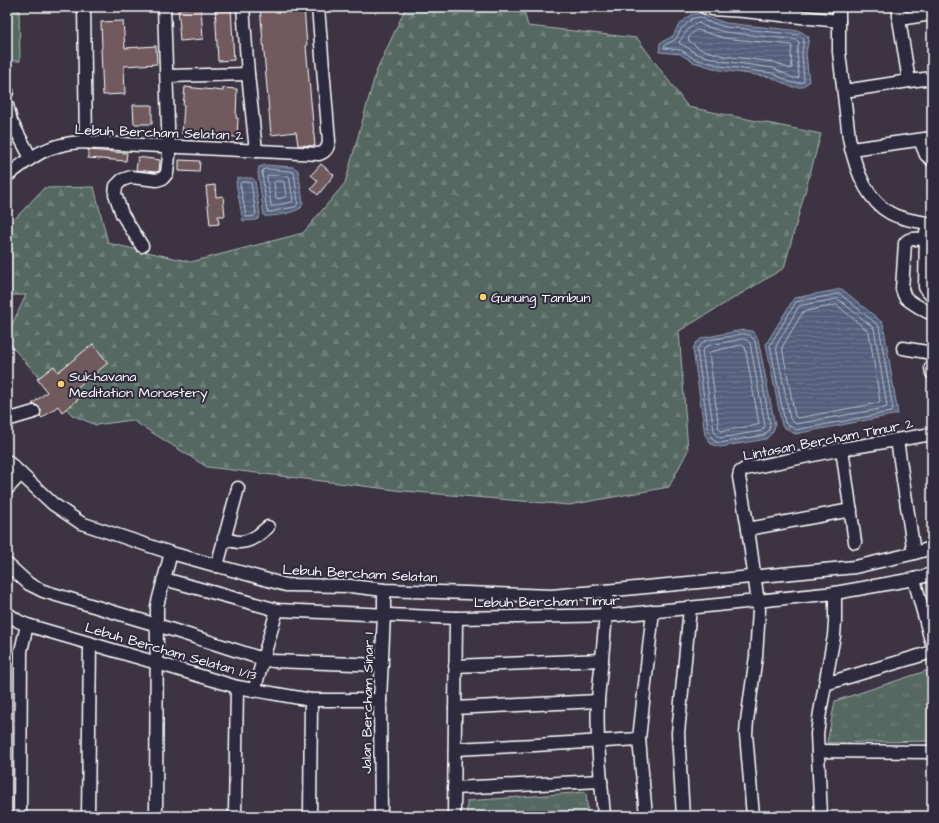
<svg xmlns="http://www.w3.org/2000/svg" width="939" height="823" font-family="'Architects Daughter',sans-serif">
	<style>
		.forest { fill: url(#forest-firs); stroke: #aab4b0 }
		.park { fill: url(#park-tufts); stroke: #aab4b0 }
		.pitch { fill: #556962; stroke: #aab4b0 }
		.water { fill: url(#water-rules); stroke: #979fb0 }
		.lines { fill: none; stroke-linecap: round; stroke-linejoin: round }
		.shore { stroke: #babfca; stroke-width: 1 }
		.building { fill: #6f5a5d; stroke: #fff }
		.minor-casing { stroke: #fff; stroke-width: 15 }
		.minor { stroke: #2f2a3d; stroke-width: 12 }
		.poi-dot { fill: #ffd166; stroke: #2f2a3d; stroke-width: 1.5 }
		.labels { text-anchor: middle; stroke-width: 4; stroke-linejoin: round; paint-order: stroke }
		.street-label { font-size: 14px; fill: #fff; stroke: #2f2a3d }
		.poi-label { font-size: 14px; fill: #fff; stroke: #2f2a3d; text-anchor: start }
	</style>
	<defs>
		<pattern id="forest-firs" width="22" height="20" patternUnits="userSpaceOnUse"><rect width="22" height="20" fill="#556962"/><path d="M5 1l3.5 6h-7zM16 11l3.5 6h-7z" fill="#6e807a"/></pattern>
		<pattern id="park-tufts" width="24" height="20" patternUnits="userSpaceOnUse"><rect width="24" height="20" fill="#556962"/><path d="M3 7l-1-3M5 7V3M7 7l1-3M15 17l-1-3M17 17v-4M19 17l1-3" fill="none" stroke="#6e807a"/></pattern>
		<pattern id="water-rules" width="6" height="5" patternUnits="userSpaceOnUse"><rect width="6" height="5" fill="#525f7b"/><path d="M0 2.5h6" fill="none" stroke="#6c778f"/></pattern>
	</defs>
	<rect width="100%" height="100%" fill="#3c3443"/>
	<filter id="ink" filterUnits="userSpaceOnUse"><feTurbulence type="fractalNoise" baseFrequency=".025" numOctaves="2"/><feDisplacementMap in="SourceGraphic" scale="8" xChannelSelector="R" yChannelSelector="G"/><feConvolveMatrix kernelMatrix="1 2 1 2 8 2 1 2 1" color-interpolation-filters="sRGB"/></filter>
	<g filter="url(#ink)">
		<!-- forest -->
		<path class="forest" d="M406,7H523L528,26L637,38L688,107L821,134L784,268L679,331L688,450L669,487L569,505L404,491L207,467L132,420L96,425L72,415L7,341V335L26,295H7V227L44,188L94,187L108,243L191,262L303,233L345,183L376,72Z"/>
		<!-- park -->
		<g class="park">
			<path d="M932,669V741L827,743L835,701Z"/>
			<path d="M586,792L588,816H467V801Z"/>
		</g>
		<!-- pitch -->
		<path class="pitch" d="M7,7H19L20,61H7Z"/>
		<!-- water -->
		<g class="water">
			<path d="M702,13L707,17L726,23L800,31L809,37L806,53L809,82L802,87H791L771,77L720,70L693,62L680,54L659,52L660,43L673,36L678,26L690,15Z"/>
			<path d="M265,165L293,167L298,170L303,202L301,208C293,213 273,217 264,216L258,173L259,167Z"/>
			<path d="M240,178H252L255,181L260,214L259,218L256,220L243,221L236,183L237,179Z"/>
			<path d="M842,289L883,323L898,414L795,434L782,426L766,344L794,298Z"/>
			<path d="M743,330L752,331L758,339L775,425L773,432L766,439L720,447L711,444L705,435L693,349L696,343L702,338Z"/>
		</g>
		<g class="lines">
			<!-- shore -->
			<g class="shore">
				<path d="M700,17L706,21L726,27L799,35L804,39L802,53L804,81L801,83H792L772,73L721,66L695,59L681,50L664,48L665,45L676,39L681,29L692,19Z"/>
				<path d="M699,23L704,26L725,32L797,40L799,42L797,53L799,77L797,78H793L773,68L722,61L697,54L685,46L680,44L679,42C685,34 689,25 699,23Z"/>
				<path d="M696,30H698L724,38L791,45L792,46L791,54L792,68L790,69L774,62L724,56L700,49L688,40L690,36Z"/>
				<path d="M266,169L291,171L294,172L298,202L297,205L295,207L269,212L267,211L262,173L263,170Z"/>
				<path d="M268,175L289,176L293,200L292,202L273,206H271L267,177Z"/>
				<path d="M276,181H283L284,182L286,196L285,197L278,199L276,198L274,183Z"/>
				<path d="M242,182H249L251,183L256,214L254,216L247,217L246,216L240,184Z"/>
				<path d="M840,294L879,326L893,410L891,412L796,430L785,423L770,345L796,302Z"/>
				<path d="M838,299L874,328L887,406L885,408L796,424L790,419L776,346L799,306Z"/>
				<path d="M837,305L869,332L880,401L878,403L798,418L795,416L782,347L803,312Z"/>
				<path d="M743,334L750,335L755,341L770,425L769,430L764,435L720,443L714,441L709,433L697,350L699,346L705,341Z"/>
				<path d="M743,339L747,340L750,343L765,425L764,428L761,431L720,438L717,436L714,431L702,351L707,346Z"/>
				<path d="M742,345L745,347L759,424L757,425L721,431L719,429L709,353L710,352Z"/>
			</g>
		</g>
		<!-- building -->
		<g class="building">
			<path d="M201,7L203,39L180,41L179,28H180L178,9Z"/>
			<path d="M215,7H231L234,60L218,61Z"/>
			<path d="M260,7H304L307,46H306L315,146L298,145L296,132L271,135L264,53Z"/>
			<path d="M123,21L125,48L156,46L157,64L124,66L125,94L103,95L101,49L102,48L101,22Z"/>
			<path d="M185,87L223,91V88L237,89L236,118H238L237,137L182,134L184,106H183Z"/>
			<path d="M133,105H152V124H134Z"/>
			<path d="M88,150L127,153L126,161L88,158Z"/>
			<path d="M138,157L160,160L159,171L156,172L136,170Z"/>
			<path d="M179,160L200,161L199,172L179,171Z"/>
			<path d="M321,164L334,175L318,195L311,189L318,181L311,175Z"/>
			<path d="M215,185L216,197L223,196L225,216H218L219,224L210,225L206,186Z"/>
			<path d="M93,344L108,363L75,389L81,397L62,412L58,406L42,418L40,416L41,410L39,407L36,405L32,404L47,392L37,379L54,366L58,372Z"/>
		</g>
		<g class="lines">
			<defs>
				<g id="minor">
					<path d="M84,7L86,142"/>
					<path d="M243,7L248,74L256,151"/>
					<path d="M704,7L712,9L744,11L839,21"/>
					<path d="M839,7V52L849,138C854,164 865,199 890,213C902,220 918,221 932,224"/>
					<path d="M899,7V19L909,81"/>
					<path d="M899,19L932,14"/>
					<path d="M167,76L248,74"/>
					<path d="M7,91V92"/>
					<path d="M844,91L909,81L932,78"/>
					<path d="M7,105L11,121L31,158"/>
					<path d="M920,140L926,155L932,160"/>
					<path d="M851,149L932,138"/>
					<path d="M7,176C33,156 46,145 80,142L319,154C326,152 328,148 329,141L318,7"/>
					<path d="M926,232L925,287L927,291L932,294"/>
					<path d="M925,239C918,239 910,237 905,243L902,289C903,292 904,296 906,298C910,302 927,312 932,314"/>
					<path d="M142,246L122,214L115,194L116,186L122,180L131,177L157,180L163,178L167,173L169,156L164,7"/>
					<path d="M903,348L932,353"/>
					<path d="M931,367L932,373"/>
					<path d="M7,420L34,412"/>
					<path d="M897,440L914,553"/>
					<path d="M842,449L855,542"/>
					<path d="M7,461L53,504L81,523L171,553L286,585L350,586L384,590L552,596L855,567L911,554L932,548"/>
					<path d="M7,489L21,474"/>
					<path d="M748,529L851,510"/>
					<path d="M224,538C229,540 235,542 240,542C251,542 260,534 268,527"/>
					<path d="M7,564L29,584L43,591L157,625L263,659L273,661L382,665"/>
					<path d="M217,566L238,488"/>
					<path d="M164,579L277,610L456,618L618,615L835,593L914,579L932,574"/>
					<path d="M914,579L932,644"/>
					<path d="M7,613L18,621L27,625L157,663L237,687L311,700H380"/>
					<path d="M455,666L602,660"/>
					<path d="M825,684L932,652"/>
					<path d="M254,691L277,610"/>
					<path d="M455,708L598,701"/>
					<path d="M455,749L535,745L639,739"/>
					<path d="M818,751L932,752"/>
					<path d="M454,788L601,781"/>
					<path d="M20,816L21,651L27,625"/>
					<path d="M88,816L90,643"/>
					<path d="M156,816L157,606L160,594L171,553"/>
					<path d="M235,816L237,687"/>
					<path d="M310,816L311,700"/>
					<path d="M381,816L380,700L384,615V590"/>
					<path d="M454,816L456,618"/>
					<path d="M604,816C601,778 596,739 598,700C601,664 606,628 607,591"/>
					<path d="M646,816L639,739L653,611"/>
					<path d="M683,816L678,733L690,608"/>
					<path d="M753,816L746,734L747,721L756,656L759,610L748,529L739,477L740,472L745,469L842,449L932,434"/>
					<path d="M821,816L817,734L820,712L834,636L835,622V593"/>
				</g>
			</defs>
			<!-- minor casing -->
			<use href="#minor" class="minor-casing"/>
			<!-- minor -->
			<use href="#minor" class="minor"/>
		</g>
	</g>
	<!-- markers -->
	<g class="poi-dot">
		<circle cx="483" cy="297" r="4"/>
		<circle cx="61" cy="384" r="4"/>
	</g>
	<g class="labels">
		<!-- street labels -->
		<g class="street-label">
			<text transform="translate(159 132) rotate(2)" y="5">Lebuh Bercham Selatan 2</text>
			<text transform="translate(828 439) rotate(-11)" y="5">Lintasan Bercham Timur 2</text>
			<text transform="translate(360 573) rotate(3)" y="5">Lebuh Bercham Selatan</text>
			<text transform="translate(547 601) rotate(-1)" y="5">Lebuh Bercham Timur</text>
			<text transform="translate(171 651) rotate(16)" y="5">Lebuh Bercham Selatan 1/13</text>
			<text transform="translate(367 703) rotate(-89)" y="5">Jalan Bercham Sinar 1</text>
		</g>
		<!-- poi labels -->
		<g class="poi-label">
			<text x="491" y="302">Gunung Tambun</text>
			<text x="69" y="381">Sukhavana<tspan x="69" dy="16">Meditation Monastery</tspan></text>
		</g>
	</g>
	<!-- margin -->
	<rect width="939" height="823" fill="none" stroke="#2f2a3d" stroke-width="24"/>
	<rect x="12" y="12" width="915" height="799" fill="none" stroke="#fff" stroke-width="1.5" filter="url(#ink)"/>
</svg>
